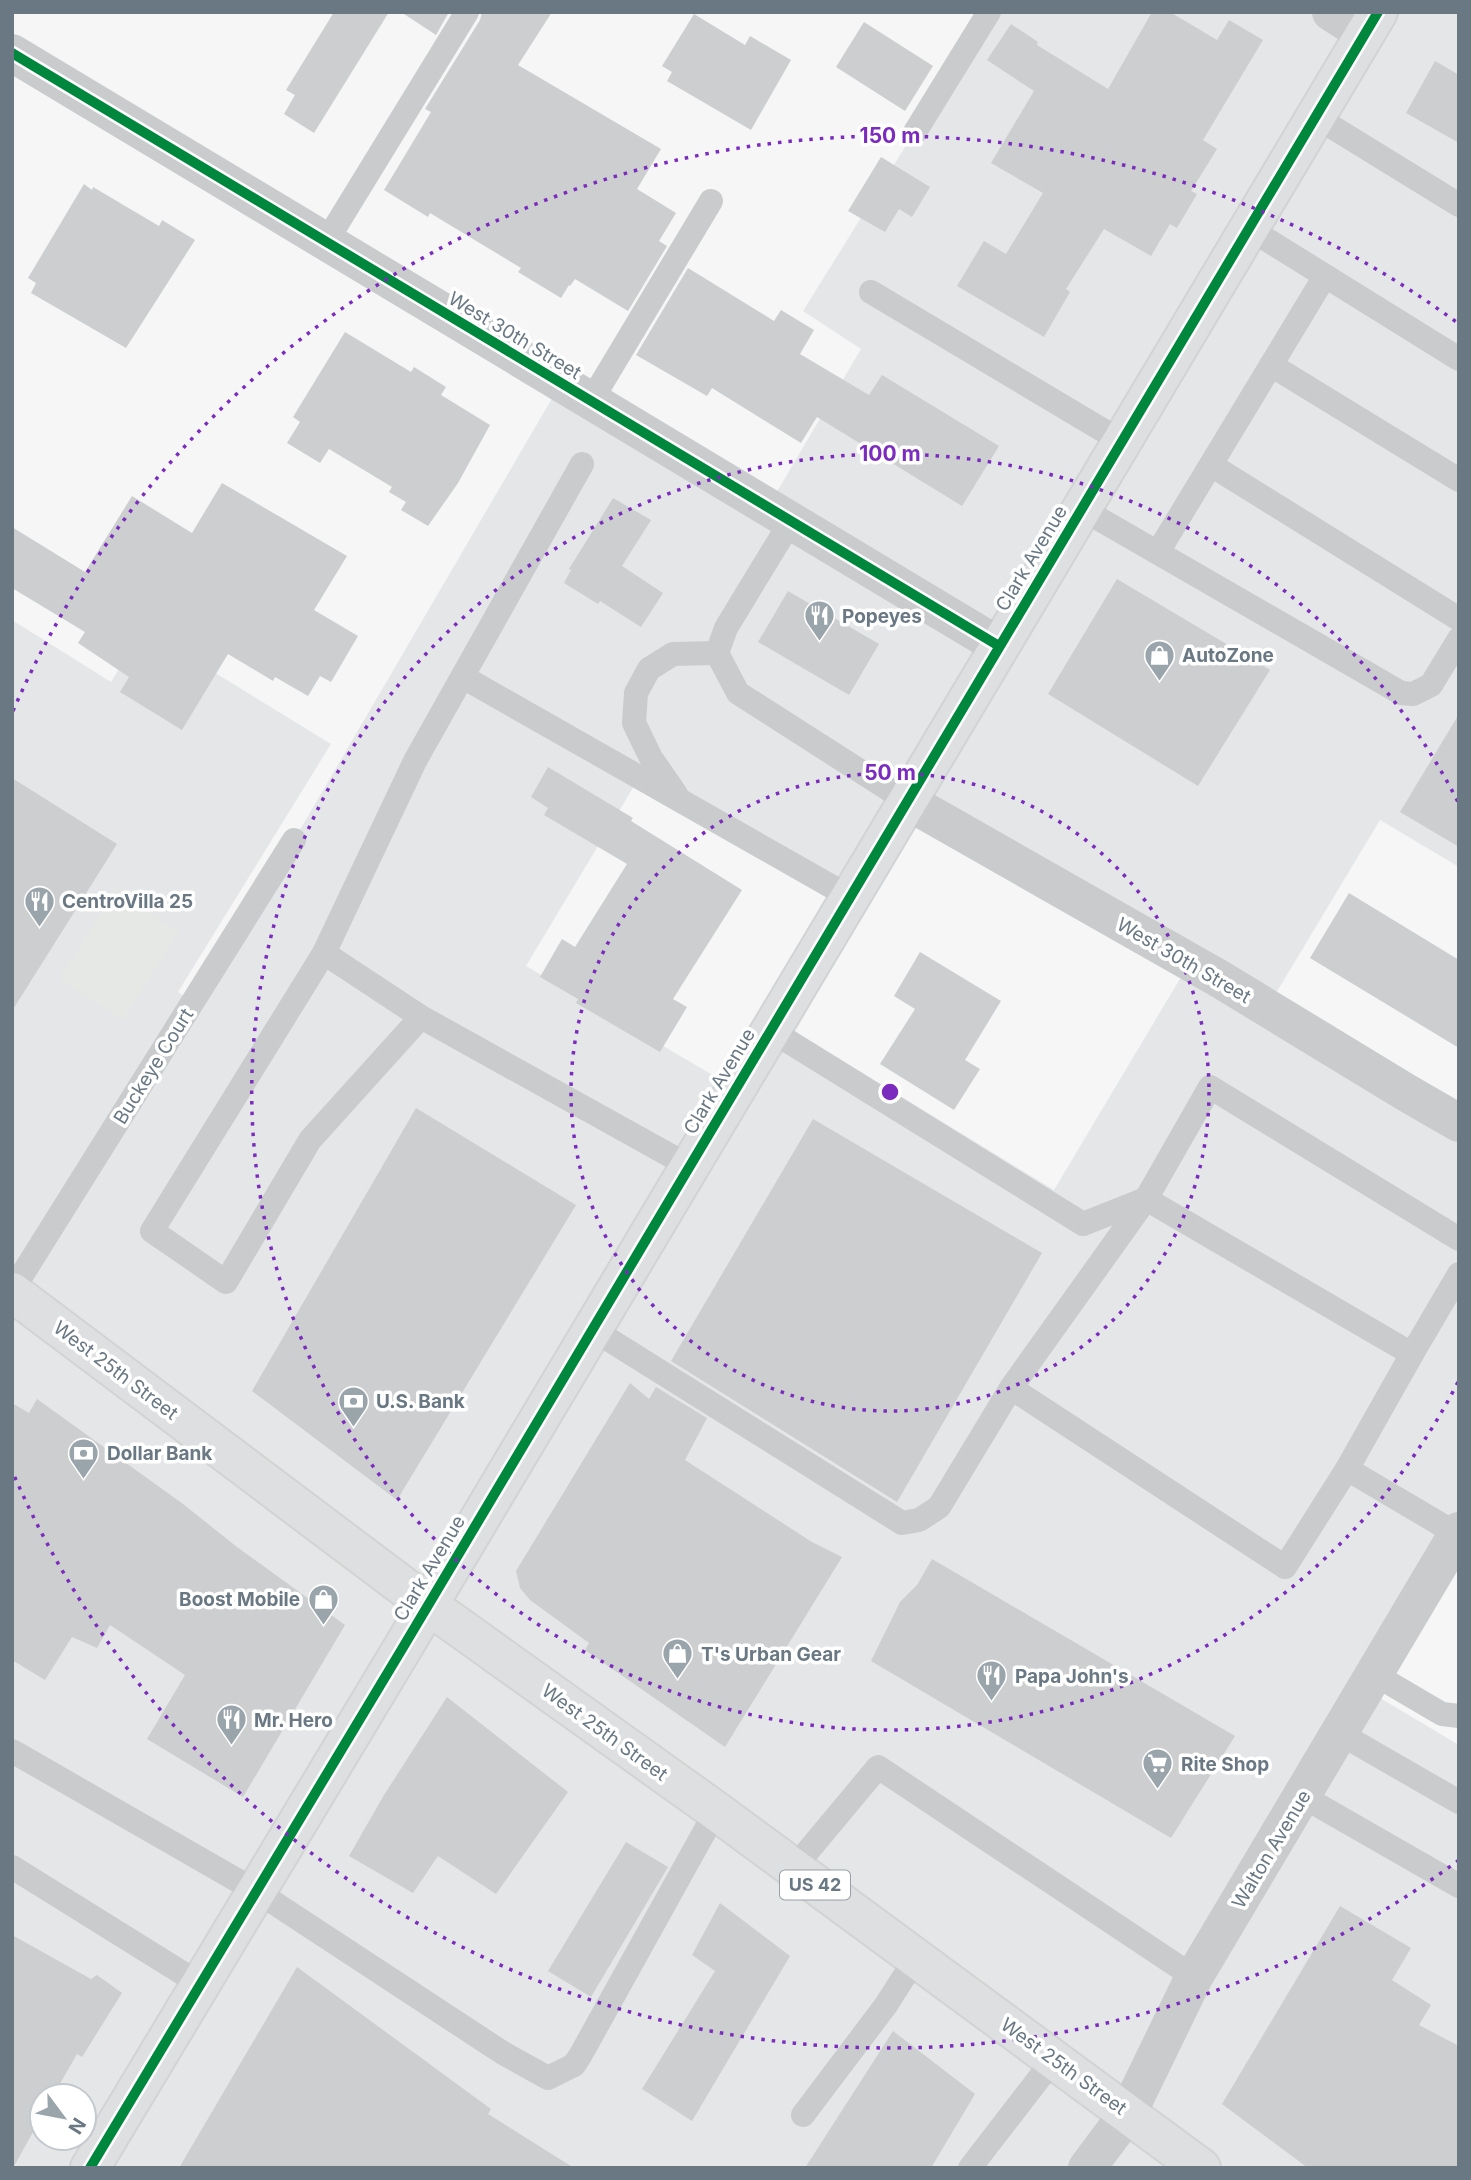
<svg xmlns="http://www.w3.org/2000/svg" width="1471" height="2180" font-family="Inter,sans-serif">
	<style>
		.built { fill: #e5e6e7; fill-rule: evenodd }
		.green { fill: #e5e8e4 }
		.building { fill: #cdcecf }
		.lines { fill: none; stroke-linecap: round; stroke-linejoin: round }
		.secondary-casing { stroke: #d2d3d4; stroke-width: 42 }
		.primary-casing { stroke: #d2d3d3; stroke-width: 42 }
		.lane { stroke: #c9cbcc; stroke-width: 24 }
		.street { stroke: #c9cbcc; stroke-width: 38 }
		.secondary { stroke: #dedfe0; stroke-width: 38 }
		.primary { stroke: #dedfe0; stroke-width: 38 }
		.cycleway-casing { stroke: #fff; stroke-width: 15 }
		.cycleway { stroke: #00873e; stroke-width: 10 }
		.ring { fill: none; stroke: #7b2cbf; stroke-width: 3.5; stroke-dasharray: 3.5 7 }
		.labels { text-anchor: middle; stroke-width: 7; stroke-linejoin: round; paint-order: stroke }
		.shield { fill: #fff; stroke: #96a0a8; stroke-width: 2 }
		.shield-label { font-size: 18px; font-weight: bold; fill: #697883 }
		.street-label { font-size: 19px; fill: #697883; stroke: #fff }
		.poi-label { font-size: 19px; font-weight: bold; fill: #697883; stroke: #fff; text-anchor: start }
		.centre { fill: #7b2cbf; stroke: #fff; stroke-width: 3.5 }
		.ring-label { font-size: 21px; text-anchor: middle; font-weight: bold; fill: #7b2cbf; stroke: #fff; stroke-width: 7; stroke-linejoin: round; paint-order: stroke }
	</style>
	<rect width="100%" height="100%" fill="#f6f6f6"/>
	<!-- built -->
	<path class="built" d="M989,12H1459V867L1380,820L1267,1008L1459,1123V1531L1365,1689L1459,1745V2168H12V620L111,682L144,629L331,744L178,992L193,1002L294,840L561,383L768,507L861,349L803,311ZM634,786L844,907L907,801L1190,962L1054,1190L776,1020L735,1088L526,966ZM42,2096H84V2138H42Z"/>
	<!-- green -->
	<path class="green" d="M115,892L178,932L123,1019L60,979Z"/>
	<!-- building -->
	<g class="building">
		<path d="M334,12H389L314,133L284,114L295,95L286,90Z"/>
		<path d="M401,12H449L436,35Z"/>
		<path d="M482,12H552L518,65L661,149L637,189L676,213L659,241L667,246L628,311L575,279L570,286L569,285L561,298L518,272L521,268L430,213L428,217L384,190L431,112L425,109L480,20Z"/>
		<path d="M1152,12H1170L1217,40L1229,20L1263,40L1203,140L1217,149L1191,191L1197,194L1177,228L1170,224L1151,256L1104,229L1066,289L1070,292L1044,337L957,286L984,241L1006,254L1043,193L991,163L1034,91L987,60L1011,24L1038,42L1037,45L1108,89Z"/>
		<path d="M694,14L745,45L750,36L791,60L751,130L667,81L672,72L662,66Z"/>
		<path d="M864,22L933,66L905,111L836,67Z"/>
		<path d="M1435,61L1459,75V143L1406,113Z"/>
		<path d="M881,157L930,187L912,217L899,209L885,232L848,211Z"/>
		<path d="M84,184L92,190L93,187L159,226L162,220L195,240L126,348L31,293L36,283L28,278Z"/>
		<path d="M688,268L774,321L781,310L814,330L800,354L869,395L882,375L999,446L962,506L817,417L801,443L712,388L707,396L636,355Z"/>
		<path d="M345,332L411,372L414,367L446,387L441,395L490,425L458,483L428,526L401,510L406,502L389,492L392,487L329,449L320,463L287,443L300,422L293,417Z"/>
		<path d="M222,483L347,556L314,610L358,636L331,682L320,676L308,696L275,677L273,681L228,654L182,730L120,692L129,677L78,643L85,632L12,588V527L85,572L132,496L192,533Z"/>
		<path d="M613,498L651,520L622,566L663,593L641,627L600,601L598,604L564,583L571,570L569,569Z"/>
		<path d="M1117,579L1270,670L1198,786L1048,694Z"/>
		<path d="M788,591L879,644L849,695L758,642Z"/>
		<path d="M1459,714V847L1400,812Z"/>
		<path d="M548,767L633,818L631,821L742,890L673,999L687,1007L660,1052L576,1003L578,999L540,977L562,939L575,947L627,864L544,815L548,808L531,797Z"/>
		<path d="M12,778L117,844L12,1011Z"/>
		<path d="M1349,893L1459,960V1048L1310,958Z"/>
		<path d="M920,952L1001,1001L965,1060L980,1069L954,1110L880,1064L915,1009L894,996Z"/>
		<path d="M416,1108L576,1205L397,1500L252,1391Z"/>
		<path d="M813,1119L1042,1253L897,1502L671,1361Z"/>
		<path d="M630,1383L649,1399L656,1387L707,1418L685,1460L812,1542L842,1557L725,1747L585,1650L589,1643L530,1600L520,1588L516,1571Z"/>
		<path d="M37,1399L183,1504L237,1547L345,1625L243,1797L147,1739L185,1675L110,1625L97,1648L72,1637L45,1680L12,1660V1403L29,1413Z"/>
		<path d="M932,1559L1235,1736L1171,1838L871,1661L900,1602L917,1585Z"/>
		<path d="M447,1697L568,1792L496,1894L438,1856L413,1893L349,1856L384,1795Z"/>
		<path d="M626,1842L668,1867L591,1997L548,1971Z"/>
		<path d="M720,1903L790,1956L692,2121L642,2089L715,1971L692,1955Z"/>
		<path d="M1340,1906L1411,1948L1392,1980L1431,2005L1419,2025L1459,2046V2168H1308L1222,2104Z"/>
		<path d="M12,1935L91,1979L97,1975L122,1993L82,2057L77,2054L53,2096H42V2116L13,2168Z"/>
		<path d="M297,1967L491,2109L488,2114L574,2168H179Z"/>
		<path d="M893,2031L975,2094L931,2168H805Z"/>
	</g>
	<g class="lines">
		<defs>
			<path id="secondary" d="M90,2168L402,1649L1378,12"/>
			<path id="primary" d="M12,1292L428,1605L716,1811L1201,2168"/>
		</defs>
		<!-- secondary casing -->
		<use href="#secondary" class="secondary-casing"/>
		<!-- primary casing -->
		<use href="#primary" class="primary-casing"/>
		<!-- lane -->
		<g class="lane">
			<path d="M1316,117L1459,205"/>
			<path d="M915,132L989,12"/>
			<path d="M1248,228L1459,359"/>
			<path d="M326,242L467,12"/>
			<path d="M871,292L1121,441"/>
			<path d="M1271,365L1459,480"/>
			<path d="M591,401L711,201"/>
			<path d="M1211,465L1459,619"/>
			<path d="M1082,509L1401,693L1413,694L1431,685L1459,639"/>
			<path d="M791,521L726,628L717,653L738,693L907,801"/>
			<path d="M1158,552L1325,276"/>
			<path d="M463,677L850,897"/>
			<path d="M676,794L651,758L634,723L636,693L649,669L673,654L717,653"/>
			<path d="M324,953L415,761L582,464"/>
			<path d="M421,1017L310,1140L226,1282L152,1231L324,953L421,1017L689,1166"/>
			<path d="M770,1030L1083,1224L1146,1199L1412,1354L1347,1469L1457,1534"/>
			<path d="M12,1291L294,840"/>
			<path d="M592,1329L902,1523L919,1520L939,1507L1011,1388"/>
			<path d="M1412,1354L1459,1274"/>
			<path d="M1347,1469L1285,1567L1011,1388L1146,1199L1210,1087L1459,1239"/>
			<path d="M1374,1674L1442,1714L1459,1716"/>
			<path d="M1339,1733L1459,1802"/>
			<path d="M12,1751L256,1891L503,2053L548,2078L574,2065L580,2056L716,1811"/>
			<path d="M1302,1796L1459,1886"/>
			<path d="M12,1867L200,1984"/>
			<path d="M793,1869L878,1767L1194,1977"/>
			<path d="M803,2115L886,2005L916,1958"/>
			<path d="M970,2168L1054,2059"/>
		</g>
		<!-- street -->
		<g class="street">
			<path d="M1331,12L1365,34"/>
			<path d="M12,53L999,646"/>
			<path d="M907,801L1218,978L1407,1093L1459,1123"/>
			<path d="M1087,2168L1128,2113L1194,1977L1459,1531"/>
		</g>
		<!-- secondary -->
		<use href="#secondary" class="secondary"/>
		<!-- primary -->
		<use href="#primary" class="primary"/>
		<defs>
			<g id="cycleway">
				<path d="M12,53L999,646"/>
				<path d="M90,2168L402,1649L1378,12"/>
			</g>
		</defs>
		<!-- cycleway casing -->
		<use href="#cycleway" class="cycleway-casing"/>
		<!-- cycleway -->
		<use href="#cycleway" class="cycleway"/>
	</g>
	<!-- distance rings -->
	<g class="ring">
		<circle cx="890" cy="1092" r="319"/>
		<path d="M1458 1382A638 638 0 1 1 1458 802"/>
		<path d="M1459 1860A956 956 0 0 1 13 1473M13 711A956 956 0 0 1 1459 324"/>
	</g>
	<!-- icons -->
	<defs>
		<symbol id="restaurant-pin" viewBox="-11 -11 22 30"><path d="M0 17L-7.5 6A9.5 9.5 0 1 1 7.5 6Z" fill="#9aa4ab" stroke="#fff"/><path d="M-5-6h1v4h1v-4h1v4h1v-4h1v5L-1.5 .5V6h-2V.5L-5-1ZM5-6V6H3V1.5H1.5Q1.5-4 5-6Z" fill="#fff"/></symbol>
		<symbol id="shop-pin" viewBox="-11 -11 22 30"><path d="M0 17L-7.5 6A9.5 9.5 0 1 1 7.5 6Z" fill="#9aa4ab" stroke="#fff"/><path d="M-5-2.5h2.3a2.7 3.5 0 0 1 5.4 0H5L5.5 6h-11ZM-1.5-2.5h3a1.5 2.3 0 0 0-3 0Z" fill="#fff"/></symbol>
		<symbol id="bank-pin" viewBox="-11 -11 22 30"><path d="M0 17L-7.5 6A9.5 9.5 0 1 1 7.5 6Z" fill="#9aa4ab" stroke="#fff"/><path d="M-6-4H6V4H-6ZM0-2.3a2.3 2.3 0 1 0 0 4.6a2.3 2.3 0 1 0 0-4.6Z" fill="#fff"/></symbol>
		<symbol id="supermarket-pin" viewBox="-11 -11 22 30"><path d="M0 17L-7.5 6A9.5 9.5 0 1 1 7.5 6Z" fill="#9aa4ab" stroke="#fff"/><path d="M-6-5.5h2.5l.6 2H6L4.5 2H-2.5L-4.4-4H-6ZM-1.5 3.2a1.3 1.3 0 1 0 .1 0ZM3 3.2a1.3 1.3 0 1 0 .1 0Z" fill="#fff"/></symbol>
	</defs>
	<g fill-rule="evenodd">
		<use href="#restaurant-pin" x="802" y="598" width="35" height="47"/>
		<use href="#shop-pin" x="1142" y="638" width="35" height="47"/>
		<use href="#restaurant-pin" x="22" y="884" width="35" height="47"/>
		<use href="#bank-pin" x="336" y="1384" width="35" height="47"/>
		<use href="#bank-pin" x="66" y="1436" width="35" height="47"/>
		<use href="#shop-pin" x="306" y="1582" width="35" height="47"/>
		<use href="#shop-pin" x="660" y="1636" width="35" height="47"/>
		<use href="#restaurant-pin" x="974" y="1658" width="35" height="47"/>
		<use href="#restaurant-pin" x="214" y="1702" width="35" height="47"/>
		<use href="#supermarket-pin" x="1140" y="1746" width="35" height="47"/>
	</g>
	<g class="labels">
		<!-- shield labels -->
		<rect class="shield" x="780" y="1870.5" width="70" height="29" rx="5"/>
		<g class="shield-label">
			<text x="815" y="1891">US 42</text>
		</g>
		<!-- street labels -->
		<g class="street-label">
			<text transform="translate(515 335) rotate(31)" y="7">West 30th Street</text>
			<text transform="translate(1031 558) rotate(-59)" y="7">Clark Avenue</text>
			<text transform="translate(1184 960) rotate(30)" y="7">West 30th Street</text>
			<text transform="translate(153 1066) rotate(-58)" y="7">Buckeye Court</text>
			<text transform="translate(719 1081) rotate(-59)" y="7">Clark Avenue</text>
			<text transform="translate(116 1370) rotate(37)" y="7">West 25th Street</text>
			<text transform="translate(429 1568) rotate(-59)" y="7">Clark Avenue</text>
			<text transform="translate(605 1732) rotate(36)" y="7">West 25th Street</text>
			<text transform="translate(1271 1849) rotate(-59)" y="7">Walton Avenue</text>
			<text transform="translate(1064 2066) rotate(36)" y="7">West 25th Street</text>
		</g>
		<!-- poi labels -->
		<g class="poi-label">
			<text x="842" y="623">Popeyes</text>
			<text x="1182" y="662">AutoZone</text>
			<text x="62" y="908">CentroVilla 25</text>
			<text x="376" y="1408">U.S. Bank</text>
			<text x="107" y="1460">Dollar Bank</text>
			<text x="300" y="1606" text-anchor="end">Boost Mobile</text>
			<text x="701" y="1661">T's Urban Gear</text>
			<text x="1015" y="1683">Papa John's</text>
			<text x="254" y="1727">Mr. Hero</text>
			<text x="1181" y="1771">Rite Shop</text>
		</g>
	</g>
	<circle cx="890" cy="1092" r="10" class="centre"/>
	<g class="ring-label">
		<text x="890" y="143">150 m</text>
		<text x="890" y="461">100 m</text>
		<text x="890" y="780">50 m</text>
	</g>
	<!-- border -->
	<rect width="1471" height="2180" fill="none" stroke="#697883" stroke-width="28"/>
	<!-- north arrow -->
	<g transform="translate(63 2117) rotate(122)"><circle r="33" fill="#ffffff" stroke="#c3c9cd" stroke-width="2"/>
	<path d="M0-5L12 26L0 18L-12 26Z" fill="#9aa4ab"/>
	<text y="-10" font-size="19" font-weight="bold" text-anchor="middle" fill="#697883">N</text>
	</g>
</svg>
